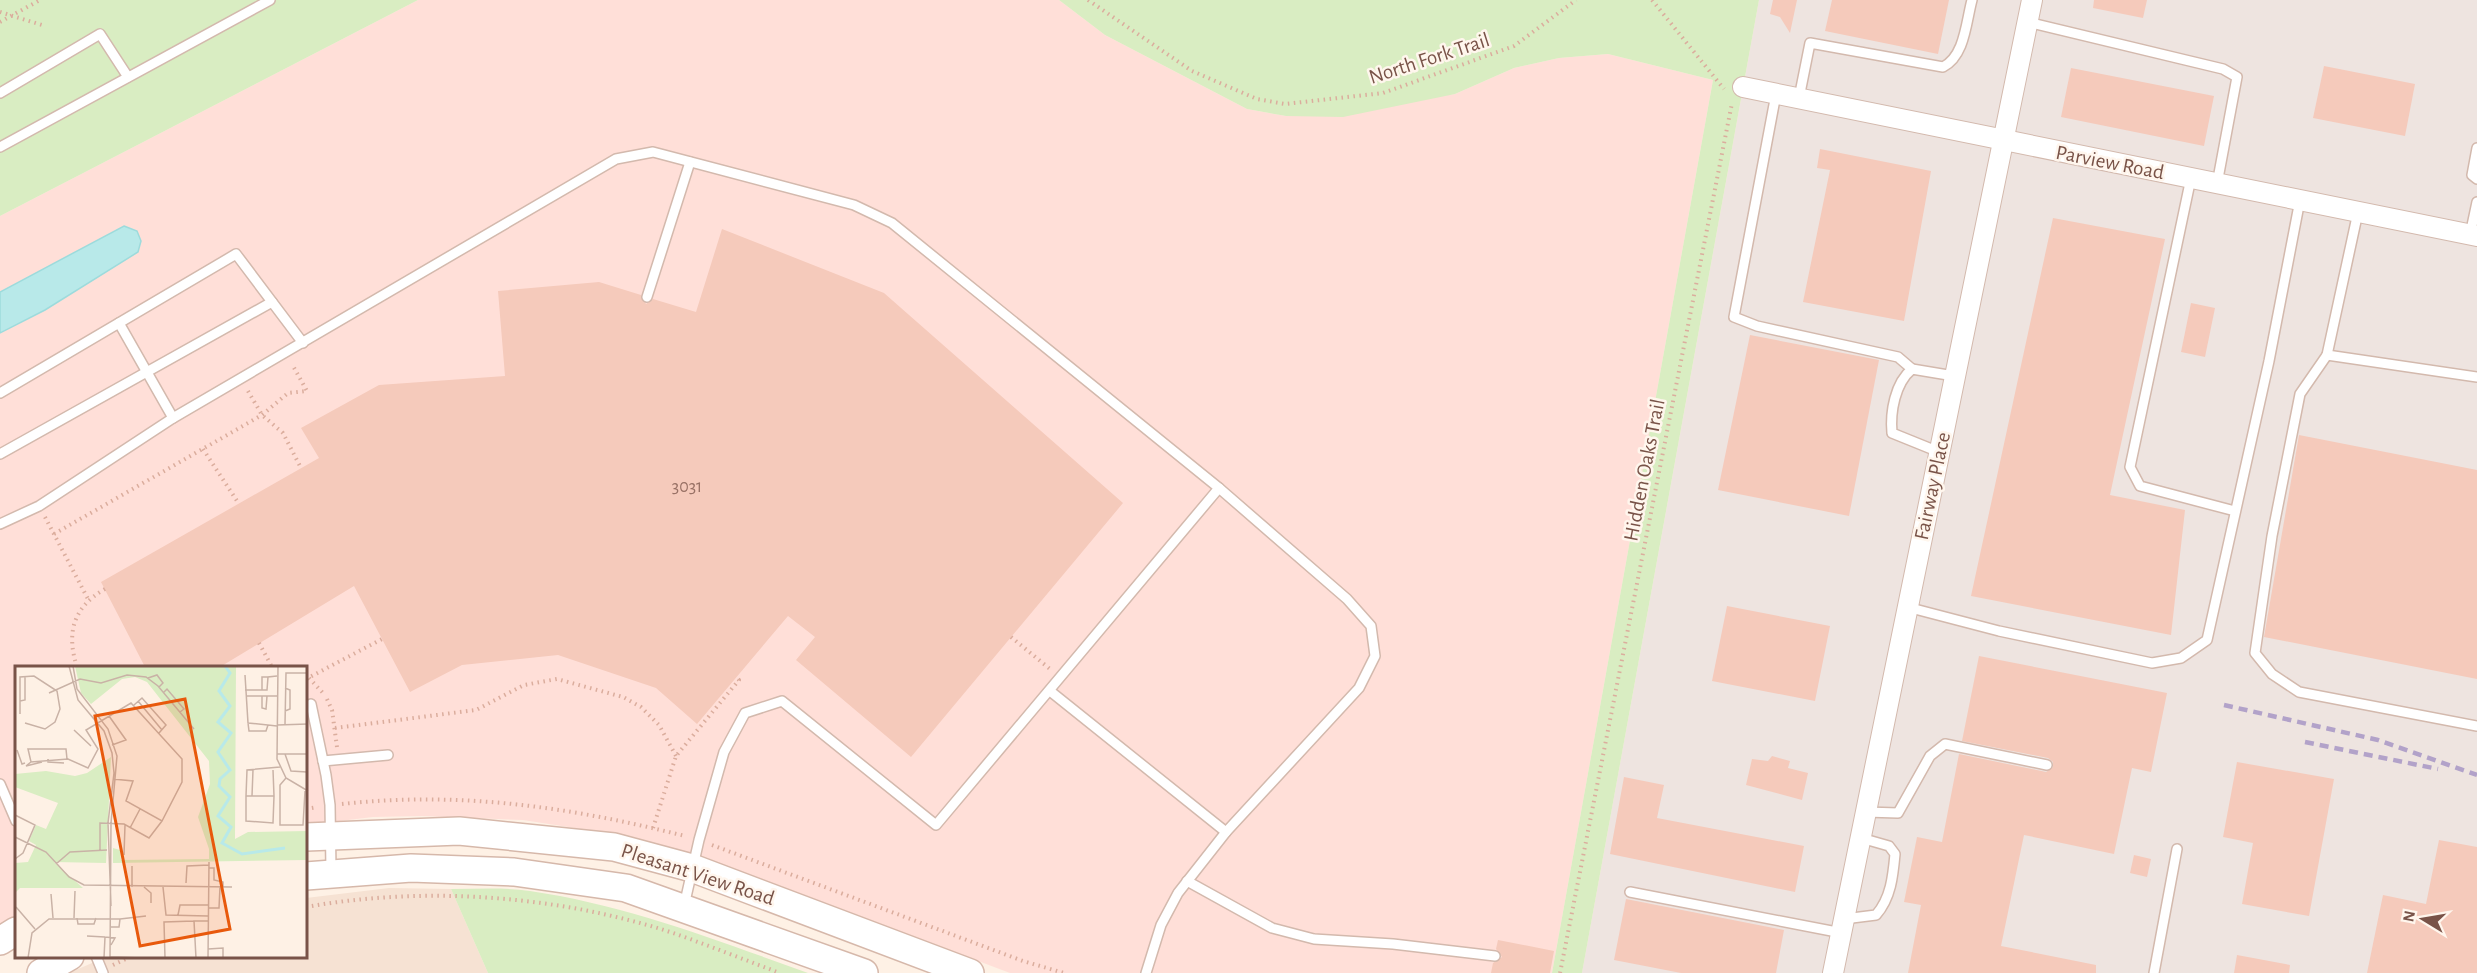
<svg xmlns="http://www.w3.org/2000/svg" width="2477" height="973" font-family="'Alegreya Sans',sans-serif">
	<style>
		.residential { fill: #f6e2d3 }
		.commercial { fill: #ffdfd8 }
		.industrial { fill: #eee4e0 }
		.green { fill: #d9edc2 }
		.water { fill: #b8e9e9; stroke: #9ddbdc; stroke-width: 1.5 }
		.building { fill: #f5cabb }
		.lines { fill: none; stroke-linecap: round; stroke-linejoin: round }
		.lane-casing { stroke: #d3b9ad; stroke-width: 12 }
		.street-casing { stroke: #d3b9ad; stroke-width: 22 }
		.secondary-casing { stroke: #d6b8aa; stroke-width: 30 }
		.path { stroke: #dbad9d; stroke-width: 4; stroke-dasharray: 1.5 4.5; stroke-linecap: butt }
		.lane { stroke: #fff; stroke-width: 9 }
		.street { stroke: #fff; stroke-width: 20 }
		.secondary { stroke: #fff; stroke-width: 27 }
		.rail { stroke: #b2a2c9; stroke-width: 4.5; stroke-dasharray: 9 6; stroke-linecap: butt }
		.labels { text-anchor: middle; stroke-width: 5; stroke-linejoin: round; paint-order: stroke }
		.number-label { font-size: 18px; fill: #987165 }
		.street-label { font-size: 21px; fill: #795348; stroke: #fff6ed }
		.inset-river { fill: none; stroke: #b8e9e9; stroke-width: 3 }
		.inset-road { fill: none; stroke: #c9b2a6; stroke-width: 1.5 }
		.view { fill: #e8590c; fill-opacity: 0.15; stroke: #e8590c; stroke-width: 3 }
		.inset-edge { fill: none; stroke: #795348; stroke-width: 3 }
	</style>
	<rect width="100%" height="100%" fill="#fef1e5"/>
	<!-- residential -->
	<path class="residential" d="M389,888L451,889L488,973H69L106,957L306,956V898Z"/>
	<!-- commercial -->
	<path class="commercial" d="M418,0H1059L1105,35L1247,109L1286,116L1455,94L1514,68L1559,58L1608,54L1713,80L1552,973H1010L716,862L633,837L523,820L422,816L373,817L306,825V667H16V920L0,929V216Z"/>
	<!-- industrial -->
	<path class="industrial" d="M1759,0H2477V973H1582Z"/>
	<!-- green -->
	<g class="green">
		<path d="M0,0H418L0,216Z"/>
		<path d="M1059,0H1759L1582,973H1552L1713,80L1608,54L1559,58L1514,68L1455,94L1343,117L1286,116L1247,109L1105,35Z"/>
		<path d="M451,889C477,889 504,887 530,891C626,905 716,940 808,973H488Z"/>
	</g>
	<!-- water -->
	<path class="water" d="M124,226L137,231L141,241L138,252L45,310L0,333V292Z"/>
	<!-- building -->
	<g class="building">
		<path d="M1773,0H1797L1790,33L1780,17L1770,14Z"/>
		<path d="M1832,0H1949L1938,54L1825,31Z"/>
		<path d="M2094,0H2147L2143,18L2093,8Z"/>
		<path d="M2324,66L2415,84L2405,136L2313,118Z"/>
		<path d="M2071,68L2214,96L2204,146L2061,117Z"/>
		<path d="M1820,149L1931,171L1904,321L1803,302L1830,170L1817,168Z"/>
		<path d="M2053,218L2165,239L2110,495L2185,510L2171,635L1971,596Z"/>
		<path d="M722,229L884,293L1123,503L911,757L796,660L815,637L788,616L697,724L656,688L558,655L462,665L410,692L354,586L220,667H145L101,582L319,458L301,428L379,385L505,376L498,291L599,282L641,295L646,304L653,299L696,312Z"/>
		<path d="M2191,303L2215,308L2205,357L2181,352Z"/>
		<path d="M1750,335L1879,360L1849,516L1718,490Z"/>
		<path d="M2299,435L2477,470V679L2264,637Z"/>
		<path d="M1727,606L1830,626L1815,701L1712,681Z"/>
		<path d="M1979,656L2167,693L2151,772L2132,768L2114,854L2024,835L2001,946L2096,965V973H1908L1921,905L1904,902L1917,837L1942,842L1959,754L2046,772L2053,767V762L2048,758L1962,741Z"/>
		<path d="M1772,756L1790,761L1788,768L1808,773L1802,800L1746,785L1752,759L1768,761Z"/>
		<path d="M2237,762L2334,779L2309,916L2242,904L2253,843L2223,837Z"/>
		<path d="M1624,777L1664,785L1657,818L1804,846L1795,892L1610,854Z"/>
		<path d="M2439,840L2477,847V973H2367L2383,895L2426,904Z"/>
		<path d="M2134,855L2151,859L2147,877L2130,873Z"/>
		<path d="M1626,899L1784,930L1776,973H1681L1614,960Z"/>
		<path d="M1498,940L1554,951L1550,973H1491L1493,963L1502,957L1496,949Z"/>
		<path d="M2237,955L2290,965L2289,973H2234Z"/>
	</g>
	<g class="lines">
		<defs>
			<g id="lane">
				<path d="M2027,22L2223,69L2237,77L2217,184"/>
				<path d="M0,93L100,34L128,77"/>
				<path d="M1776,94L1734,317L1757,326L1898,357L1912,369"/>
				<path d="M1799,98L1810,43L1943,67C1965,56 1966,22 1972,0"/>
				<path d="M0,147L270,0"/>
				<path d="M2477,148L2472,175L2477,179"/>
				<path d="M2191,178L2130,467L2140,486L2235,511"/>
				<path d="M2358,212L2327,355L2477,377"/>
				<path d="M2470,235L2477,202"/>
				<path d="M647,297L690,162"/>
				<path d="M119,323L173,418"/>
				<path d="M2327,355L2300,394L2272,536L2255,653L2272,674L2299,692L2477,726"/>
				<path d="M0,393L236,254L303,343"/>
				<path d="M1939,452L1892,433C1890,412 1895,383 1912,369L1954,376"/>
				<path d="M0,454L272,302"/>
				<path d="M0,524L39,506L173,418L616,159L653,152L854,205L892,223L1219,488L936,825L782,701L745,713L724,752L699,840L684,906"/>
				<path d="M1907,607L1999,631L2152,663L2181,658L2207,640L2269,361L2300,200"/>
				<path d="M1050,691L1226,832"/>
				<path d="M306,707L311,704L326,775L330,805L331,870"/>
				<path d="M323,761L388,755"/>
				<path d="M0,784L16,821"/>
				<path d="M1866,812L1898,813L1930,756L1945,744L2047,765"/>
				<path d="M1187,881L1272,928L1314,939L1393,944L1495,956"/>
				<path d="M1630,892L1842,933"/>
				<path d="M1844,919L1876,915C1891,898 1893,876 1895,854L1889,846L1861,838"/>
				<path d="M96,956L103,973"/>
				<path d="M1146,973L1161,925L1178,893L1226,832L1359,688L1375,656L1371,626L1347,599L1219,488"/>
				<path d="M2154,973L2177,849"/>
			</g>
			<g id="street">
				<path d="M1743,87L2477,236"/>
				<path d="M1833,973L2032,0"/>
			</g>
			<g id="secondary">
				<path d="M306,837L459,831L614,847L692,868L970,973"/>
				<path d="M306,876L411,868L514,872L626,888L864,973"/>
				<path d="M0,941L16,931"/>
				<path d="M41,973L70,956"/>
			</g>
		</defs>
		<!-- lane casing -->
		<use href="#lane" class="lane-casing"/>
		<!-- street casing -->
		<use href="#street" class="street-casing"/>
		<!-- secondary casing -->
		<use href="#secondary" class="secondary-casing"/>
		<!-- path -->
		<g class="path">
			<path d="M1088,0L1192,71L1257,99L1285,104L1383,93L1514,46L1576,0"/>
			<path d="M1652,0L1724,89"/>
			<path d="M0,12L42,25"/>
			<path d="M0,22L40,0"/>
			<path d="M248,391L262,415L283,433L301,468"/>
			<path d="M203,449L239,504"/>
			<path d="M45,517L88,599"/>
			<path d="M54,534L262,415L288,393L307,391L292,364"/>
			<path d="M1011,637L1050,669"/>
			<path d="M259,643L272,667"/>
			<path d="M77,667C66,633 73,607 105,589"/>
			<path d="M309,678L323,693"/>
			<path d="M306,679L382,639"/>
			<path d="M327,699L332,710L337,747"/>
			<path d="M335,728L476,710L524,685L557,679L623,697L641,707L659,725L676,756"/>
			<path d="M342,804C461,791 570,807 685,836"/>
			<path d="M306,809L317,807"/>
			<path d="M653,828L676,756L739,680L736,677"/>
			<path d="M712,845L1023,961L1064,973"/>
			<path d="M306,907C423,886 551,895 664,930C703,943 742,959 780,973"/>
			<path d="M113,965L132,956"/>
			<path d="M1560,973L1732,103"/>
		</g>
		<!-- lane -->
		<use href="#lane" class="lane"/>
		<!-- street -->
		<use href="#street" class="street"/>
		<!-- secondary -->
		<use href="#secondary" class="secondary"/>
		<!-- rail -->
		<g class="rail">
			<path d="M2224,705L2378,740L2477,775"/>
			<path d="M2305,742L2438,769"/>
		</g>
	</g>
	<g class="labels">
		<!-- number labels -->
		<g class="number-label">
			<text x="687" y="492">3031</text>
		</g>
		<!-- street labels -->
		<g class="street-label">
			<text transform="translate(1429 58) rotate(-18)" y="7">North Fork Trail</text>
			<text transform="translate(2110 162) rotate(11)" y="7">Parview Road</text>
			<text transform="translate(1644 470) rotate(-79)" y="7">Hidden Oaks Trail</text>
			<text transform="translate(1932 486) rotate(-78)" y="7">Fairway Place</text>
			<text transform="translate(698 874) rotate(18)" y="7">Pleasant View Road</text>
		</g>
	</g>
	<!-- overview -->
	<g transform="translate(15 666)">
		<rect width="292" height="292" fill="#fef1e5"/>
		<path d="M60,0H221L220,173L233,166L292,165V194L98,197V182L105,184L106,194L194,193V183L183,151L195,118L194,95L132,16L120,11L107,13L76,38L66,27ZM96,91L91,197L39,196L68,222H5L0,227V197L13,196L21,179L14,175L21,159L31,163L43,137L0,121V108L31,105L60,110L72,107Z" fill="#d9edc2"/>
		<path class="inset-river" d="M210,0L215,7L204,25L215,40L203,56L216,67L203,86L215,104L205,113L204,120L215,131L203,150L216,161L207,177L227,188L270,182"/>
		<path class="inset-road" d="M18,0H46M54,0L63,34L89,65L97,87L99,107L93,157L96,240M58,0L62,23L93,63L102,90L96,157L95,292M272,0H263L262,93L271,112L293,125M230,9L233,57L262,60M133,12L142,9L148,17L144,21M230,24H252L253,11L262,10M247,24V11H253M149,26L152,23L169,43L165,46M34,27L65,13L86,17L112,9L131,11L143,20L179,63M232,30H262M247,30V42L251,43L252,30M5,35L10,34V10M123,35L147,64M119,39L127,32L151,59L144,67M270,45L275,43V24L270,22M5,48V11L19,10L42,25L45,43L40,56L30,63L10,57M94,50L111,74L97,79M233,57L234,65H251L253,59M270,58L271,7H293M262,59L293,58M59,64L76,80M2,84L7,98L10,97M262,88H293M270,88L276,105L292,106M33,93V96L49,97M52,93L51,83H13L16,96L53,93L73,102L83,83L71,64L116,37L167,93V116L147,155L111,135L118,115L98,113M16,96L11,100L27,96M258,104L259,130H231L232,104L265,101M292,106V125M271,112L265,119V159H288L290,125M231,130V155L258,157L259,130M237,130L238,104M0,149L20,159L8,187L0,193M115,162L125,143M0,171L31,186L54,211L69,219L217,221M85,185V157L109,158L134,172L147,155M109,189L110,159M41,198L55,186L92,184M117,200V221M194,202H199V214L208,216V221M171,217L172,200L194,199M129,221L136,227V237M148,221L151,249L193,250M36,228L38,252M1,241L20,263M193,242H204L205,221M163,249L165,239H193M59,252L60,225M62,252L63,258H79L81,252M105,253L131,250M72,270L90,271M193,283L208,282V292M95,291L128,292M13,292L17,267L34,253H105L104,261H96M89,292L90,271L100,272L96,279M150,292L149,256L179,255M181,292L179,255H193M193,292L194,196"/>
		<path class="view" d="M170,33L215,263L125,280L80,50Z"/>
		<rect width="292" height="292" class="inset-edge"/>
	</g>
	<!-- north arrow -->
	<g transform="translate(2423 919) rotate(281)" stroke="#fff6ed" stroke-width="4.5" paint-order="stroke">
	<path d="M0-4.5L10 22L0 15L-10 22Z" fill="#795348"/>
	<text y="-9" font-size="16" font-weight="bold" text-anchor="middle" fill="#795348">N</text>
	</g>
</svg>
